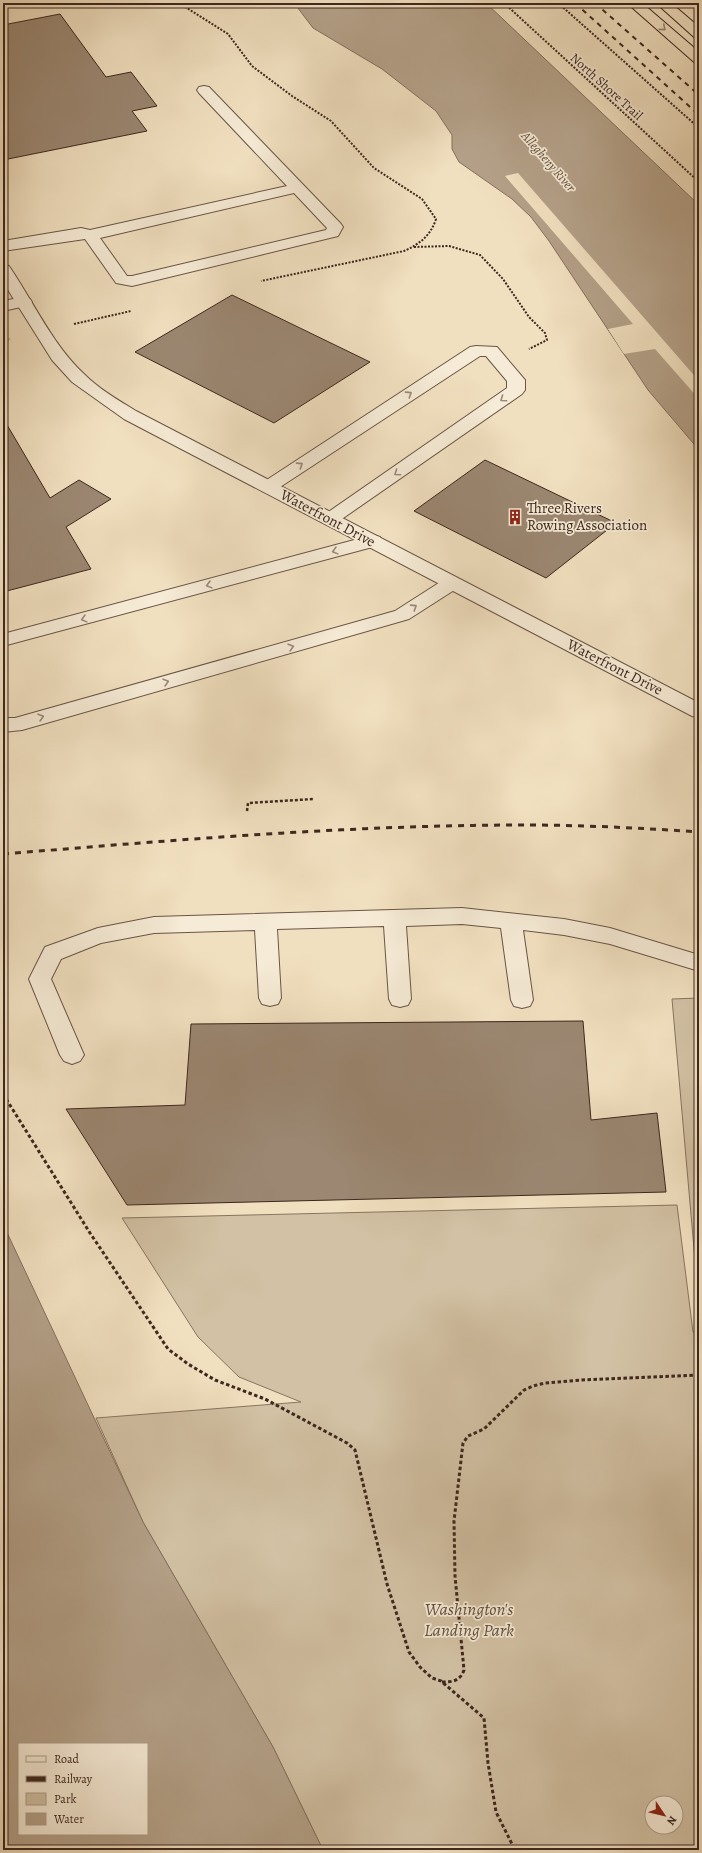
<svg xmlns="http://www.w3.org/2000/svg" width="702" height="1853" font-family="Alegreya,serif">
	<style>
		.green { fill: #d2c1a4; stroke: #887461; fill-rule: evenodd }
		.water { fill: #b4a189; stroke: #84705e; fill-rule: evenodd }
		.pier { fill: #f1e0c0 }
		.building { fill: #9b8772; stroke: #3d271e }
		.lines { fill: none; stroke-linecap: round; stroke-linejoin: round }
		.lane-casing { stroke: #6a5546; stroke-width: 2 }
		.street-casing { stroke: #6a5546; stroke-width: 2 }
		.highway-casing { stroke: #3d271e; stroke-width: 2 }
		.path-far2 { stroke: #3d271e; stroke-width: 2; stroke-dasharray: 2 1.5; stroke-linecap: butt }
		.path-far1 { stroke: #3d271e; stroke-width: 2.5; stroke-dasharray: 3 2; stroke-linecap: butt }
		.path { stroke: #3d271e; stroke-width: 3; stroke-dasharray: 3.5 2.5; stroke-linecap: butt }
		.lane { fill: #f6ebd6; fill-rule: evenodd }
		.street { fill: #f6ebd6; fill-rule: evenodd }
		.highway { fill: #f1e0c0; fill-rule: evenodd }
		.rail-far1 { stroke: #3d271e; stroke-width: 2; stroke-dasharray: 5 5; stroke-linecap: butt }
		.rail { stroke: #3d271e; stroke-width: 3; stroke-dasharray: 6 6; stroke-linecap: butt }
		.oneway { stroke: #97846f }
		.oneway2 { stroke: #9a897a }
		.labels { text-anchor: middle; stroke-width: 3.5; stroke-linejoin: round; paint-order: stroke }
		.far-street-label { font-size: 13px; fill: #3d271e; stroke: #f6ebd6 }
		.far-water-label { font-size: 13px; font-style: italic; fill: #614c3e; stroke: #f6ebd6 }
		.poi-label { font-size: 15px; fill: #3d271e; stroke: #f6ebd6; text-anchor: start }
		.street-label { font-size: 15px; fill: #3d271e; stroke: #f6ebd6 }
		.near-park-label { font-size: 18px; font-style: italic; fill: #624e40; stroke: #f6ebd6 }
	</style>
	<rect width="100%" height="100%" fill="#f1e0c0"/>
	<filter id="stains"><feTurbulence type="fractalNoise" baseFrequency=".005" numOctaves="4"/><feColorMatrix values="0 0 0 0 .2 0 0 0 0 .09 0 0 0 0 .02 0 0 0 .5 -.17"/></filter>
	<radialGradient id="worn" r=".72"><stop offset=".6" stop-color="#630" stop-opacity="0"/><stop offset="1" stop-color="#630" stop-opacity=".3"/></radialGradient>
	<!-- green -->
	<g class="green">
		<path d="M699,998V1305L672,999Z"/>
		<path d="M677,1205L693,1332L699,1333V1850H323L273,1747L143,1522L96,1418L301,1402L239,1377L198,1337L122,1218ZM652,1803H676V1827H652Z"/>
	</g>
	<!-- water -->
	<g class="water">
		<path d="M294,3H486L699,205V450L648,390L549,241L531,217L512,199L459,162L452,149V135L436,111L382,69L313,28Z"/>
		<path d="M3,1224L143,1522L273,1747L323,1850H3ZM19,1744H147V1834H19Z"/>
	</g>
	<!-- pier -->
	<path class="pier" d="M518,173L699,381V399L655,349L624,354L608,329L633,324L505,176Z"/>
	<!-- building -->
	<g class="building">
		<path d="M60,14L106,77L131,72L157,106L132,111L147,131L3,160V25Z"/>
		<path d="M232,295L370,362L274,423L135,352Z"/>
		<path d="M3,418L50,498L79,480L111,499L66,527L91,569L3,592Z"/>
		<path d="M485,460L616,523L546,578L414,511Z"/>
		<path d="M583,1021L591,1120L657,1113L666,1192L127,1205L66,1109L185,1105L191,1024Z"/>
	</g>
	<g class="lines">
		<defs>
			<g id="lane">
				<path d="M204,86L209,87L341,224L343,227L338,236L132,286L116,283L85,239L3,251V241L81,228L90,230L287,186L199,93L197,90L199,87ZM294,193L327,228L326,230L132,276H127L100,238Z"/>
				<path d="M24,297L30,299L32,302L30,305L3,311V301Z"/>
				<path d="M476,346L497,347L525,380V390L522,394L336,523L330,524L324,523L321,519L324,515L507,388V381L486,356H480L274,491L268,492L262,491L259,487L262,483L470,347Z"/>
				<path d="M373,535L380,537L382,541L380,545L3,646V634Z"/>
				<path d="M452,577L459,579L461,583L459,587L409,619L22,730L3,732V718H15L395,611L445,579Z"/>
				<path d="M462,908L564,919L610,928L699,955V971L610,944L564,935L523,930L533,1000L530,1006L522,1008L514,1006L511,1000L501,928L462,924L406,926L411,999L408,1005L400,1007L392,1005L389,999L384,926L277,929L281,998L278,1004L270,1006L262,1004L259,998L255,930L154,933L101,943L61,959L51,979L84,1055L80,1061L72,1064L64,1061L60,1055L29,979L45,947L98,928L154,917Z"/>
			</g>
			<path id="street" d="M3,264L9,266C33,301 52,344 84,374C99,389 118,400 136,411L699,703V718L692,716L124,419L72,382L52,360L3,282Z"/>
			<g id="highway">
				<path d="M627,3H642L699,52V63L694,62Z"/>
				<path d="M656,3H671L699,27V38L694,37Z"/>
			</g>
		</defs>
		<!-- lane casing -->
		<use href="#lane" class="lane-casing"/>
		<!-- street casing -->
		<use href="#street" class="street-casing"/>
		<!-- highway casing -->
		<use href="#highway" class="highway-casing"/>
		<!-- path-far2 -->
		<g class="path-far2">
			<path d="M179,3L228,34L252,66L292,96L331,121L374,168L422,199L436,219C431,235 420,244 404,251L261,281"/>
			<path d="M504,3L699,182"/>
			<path d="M558,3L699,128"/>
			<path d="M414,247L449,246L480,255L503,279L529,317L545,333L547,340L529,349"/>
			<path d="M74,324L131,311"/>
			<path d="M3,341L10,339"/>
		</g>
		<!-- path-far1 -->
		<path class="path-far1" d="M247,811L248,803L314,799"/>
		<!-- path -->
		<g class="path">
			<path d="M3,1094L90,1233L168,1349L188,1364L215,1380L265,1399L347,1443L355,1450L387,1584L409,1652L420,1667L432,1678L441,1681L484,1718L488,1763L496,1812L515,1850"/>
			<path d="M442,1682C453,1682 460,1681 464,1670L455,1576L454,1521L463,1443L468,1436L484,1429L524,1390L533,1386L545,1383L582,1380L699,1375"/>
		</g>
		<!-- lane -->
		<use href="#lane" class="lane"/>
		<!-- street -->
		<use href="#street" class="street"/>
		<!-- highway -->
		<use href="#highway" class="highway"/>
		<!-- rail-far1 -->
		<g class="rail-far1">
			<path d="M575,3L699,115"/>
			<path d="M595,3L699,95"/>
		</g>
		<!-- rail -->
		<path class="rail" d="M3,854C176,840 350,825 524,825C582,825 641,828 699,832"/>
	</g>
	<!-- one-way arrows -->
	<defs><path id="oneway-chevron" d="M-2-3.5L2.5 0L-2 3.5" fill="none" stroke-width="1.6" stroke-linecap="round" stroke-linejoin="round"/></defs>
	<use class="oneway" href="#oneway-chevron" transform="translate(663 28) rotate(41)"/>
	<g class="oneway2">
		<use href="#oneway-chevron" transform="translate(409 394) rotate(-33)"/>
		<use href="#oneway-chevron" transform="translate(503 399) rotate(145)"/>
		<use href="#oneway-chevron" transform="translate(300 465) rotate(-33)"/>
		<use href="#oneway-chevron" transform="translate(397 473) rotate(145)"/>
		<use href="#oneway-chevron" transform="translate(335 551) rotate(165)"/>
		<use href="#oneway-chevron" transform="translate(209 585) rotate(165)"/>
		<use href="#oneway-chevron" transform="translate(414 607) rotate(-33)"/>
		<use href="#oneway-chevron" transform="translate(84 619) rotate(165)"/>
		<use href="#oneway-chevron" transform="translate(291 647) rotate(-16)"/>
		<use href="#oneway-chevron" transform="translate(166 682) rotate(-16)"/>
		<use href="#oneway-chevron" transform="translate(41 717) rotate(-16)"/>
	</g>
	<!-- icons -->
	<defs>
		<symbol id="building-bare" viewBox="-9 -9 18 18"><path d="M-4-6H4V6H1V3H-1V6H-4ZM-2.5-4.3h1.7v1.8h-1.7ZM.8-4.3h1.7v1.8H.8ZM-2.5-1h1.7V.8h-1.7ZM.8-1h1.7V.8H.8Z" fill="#8f2418" stroke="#f6ebd6" stroke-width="2.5" paint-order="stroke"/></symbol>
	</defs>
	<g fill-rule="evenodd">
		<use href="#building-bare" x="504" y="506" width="22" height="22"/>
	</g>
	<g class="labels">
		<!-- far-street labels -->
		<g class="far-street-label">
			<text transform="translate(607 86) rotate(42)" y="5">North Shore Trail</text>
		</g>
		<!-- far-water labels -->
		<g class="far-water-label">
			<text transform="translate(549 161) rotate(49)" y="5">Allegheny River</text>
		</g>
		<!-- poi labels -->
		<g class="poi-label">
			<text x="527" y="513">Three Rivers<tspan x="527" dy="17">Rowing Association</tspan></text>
		</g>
		<!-- street labels -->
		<g class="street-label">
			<text transform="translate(328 518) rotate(28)" y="5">Waterfront Drive</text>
			<text transform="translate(615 667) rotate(27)" y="5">Waterfront Drive</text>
		</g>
		<!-- near-park labels -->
		<g class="near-park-label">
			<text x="469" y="1615">Washington's<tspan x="469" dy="21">Landing Park</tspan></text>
		</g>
	</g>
	<!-- margin -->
	<rect width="702" height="1853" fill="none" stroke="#f1e0c0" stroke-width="16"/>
	<rect x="4" y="4" width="694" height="1845" fill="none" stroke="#3d271e" stroke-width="2"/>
	<rect x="8" y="8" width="686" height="1837" fill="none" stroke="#3d271e"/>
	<!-- legend -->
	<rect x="18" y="1743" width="130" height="92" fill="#f6ebd6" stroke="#ac9d8c"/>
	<rect x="26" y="1756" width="20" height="6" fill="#f6ebd6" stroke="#ac9d8c"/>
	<text x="54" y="1763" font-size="12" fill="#3d271e">Road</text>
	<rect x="26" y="1776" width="20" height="6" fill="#3d271e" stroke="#ac9d8c"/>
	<text x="54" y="1783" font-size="12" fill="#3d271e">Railway</text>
	<rect x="26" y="1793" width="20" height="12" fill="#d2c1a4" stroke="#ac9d8c"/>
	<text x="54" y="1803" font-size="12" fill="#3d271e">Park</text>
	<rect x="26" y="1813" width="20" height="12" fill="#b4a189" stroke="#ac9d8c"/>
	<text x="54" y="1823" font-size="12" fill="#3d271e">Water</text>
	<!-- north arrow -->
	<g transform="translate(664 1815) rotate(125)"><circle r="19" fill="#f6ebd6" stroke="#ac9d8c"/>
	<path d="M0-3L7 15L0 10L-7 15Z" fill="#8f2418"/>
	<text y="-6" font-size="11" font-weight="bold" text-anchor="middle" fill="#3d271e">N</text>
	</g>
	<rect width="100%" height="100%" filter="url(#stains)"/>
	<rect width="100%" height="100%" fill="url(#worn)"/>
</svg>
